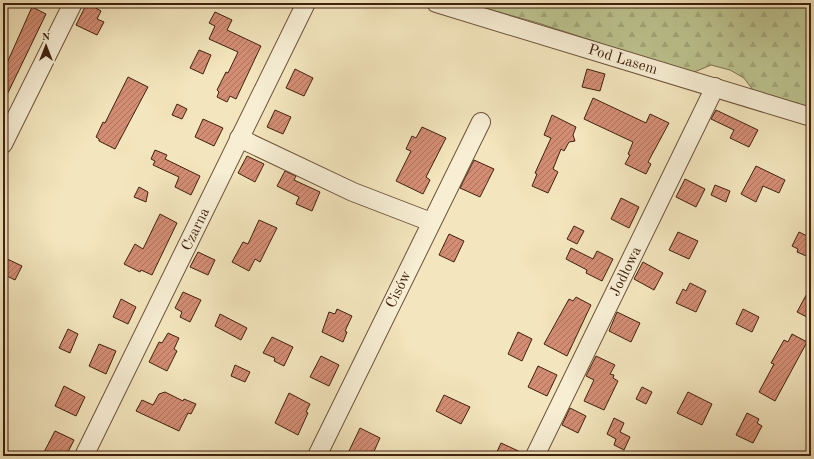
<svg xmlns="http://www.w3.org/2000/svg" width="814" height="459" font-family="'Old Standard TT',serif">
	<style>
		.forest { fill: url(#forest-firs); stroke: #7e724f }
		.building { fill: url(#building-hatch); stroke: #40210e }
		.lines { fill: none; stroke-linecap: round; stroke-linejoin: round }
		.minor-casing { stroke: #6d523a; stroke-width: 20 }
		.minor { stroke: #f7eed4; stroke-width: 18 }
		.labels { text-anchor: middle; stroke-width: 3.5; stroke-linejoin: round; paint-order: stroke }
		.street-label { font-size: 15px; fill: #40210e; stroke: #f7eed4 }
	</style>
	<defs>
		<pattern id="forest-firs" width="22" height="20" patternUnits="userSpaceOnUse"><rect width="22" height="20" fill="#bdc490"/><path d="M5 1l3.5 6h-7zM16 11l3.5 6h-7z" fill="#a4a87b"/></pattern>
		<pattern id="building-hatch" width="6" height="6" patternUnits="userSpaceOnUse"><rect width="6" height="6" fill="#d38d74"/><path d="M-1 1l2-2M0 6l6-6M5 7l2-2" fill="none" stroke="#ad735e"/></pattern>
	</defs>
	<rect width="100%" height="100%" fill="#f3e5bd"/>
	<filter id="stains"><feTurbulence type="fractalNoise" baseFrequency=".005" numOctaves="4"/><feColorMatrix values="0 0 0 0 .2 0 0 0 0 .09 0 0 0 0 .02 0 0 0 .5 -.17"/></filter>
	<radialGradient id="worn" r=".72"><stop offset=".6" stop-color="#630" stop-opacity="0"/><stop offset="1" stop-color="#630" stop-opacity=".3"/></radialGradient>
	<!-- forest -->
	<path class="forest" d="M467,3H811V108L753,90L744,78L730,70L711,65L692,73L538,23Z"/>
	<!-- building -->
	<g class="building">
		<path d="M87,3L101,11L97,19L104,22L97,35L76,25Z"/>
		<path d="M32,7L46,14L3,103V72Z"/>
		<path d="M215,12L232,20L227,30L261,46L236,99L230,96L227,102L217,97L219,92L217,90L226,72L228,73L238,52L209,39L215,26L209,23Z"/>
		<path d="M199,50L211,55L203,74L190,68Z"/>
		<path d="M295,69L313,78L304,96L286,88Z"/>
		<path d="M587,69L605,74L600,91L582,87Z"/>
		<path d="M128,77L148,87L115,149L99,141V139L96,137L103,122L105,123Z"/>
		<path d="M593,98L646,123L650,114L669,123L648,162L651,164L646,174L625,164L630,155L628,154L633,142L584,119Z"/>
		<path d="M177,104L187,109L182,119L172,115Z"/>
		<path d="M275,110L291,117L283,134L267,127Z"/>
		<path d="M716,110L758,130L749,147L730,138L734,130L711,119Z"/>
		<path d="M552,115L576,127L573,135L575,141L569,142L564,151L561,149L553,169L558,172L548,193L532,186L537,174L535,173L551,138L544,135Z"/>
		<path d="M203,119L223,128L214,146L195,137Z"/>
		<path d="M422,127L446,138L426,177L430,180L423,194L396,181L411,151L406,149L412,136L416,138Z"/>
		<path d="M155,150L167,155L165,159L200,176L191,195L175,187L179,177L153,165L155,161L151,159Z"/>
		<path d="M247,156L264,164L255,182L238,173Z"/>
		<path d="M474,160L494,169L480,197L460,188Z"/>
		<path d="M756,166L785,180L779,193L763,186L756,202L741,194Z"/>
		<path d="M285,171L296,176L294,180L320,192L312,211L296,204L299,197L277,186Z"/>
		<path d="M685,179L705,189L696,207L676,197Z"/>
		<path d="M715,185L730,191L726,202L711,195Z"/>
		<path d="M139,187L148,192L146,202L134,197Z"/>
		<path d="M621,198L639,207L629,228L611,219Z"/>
		<path d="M160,214L177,223L152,275L141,270L140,272L124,264L135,244L143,249Z"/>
		<path d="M259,220L277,228L260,262L255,259L249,271L232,262L243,242L248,244Z"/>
		<path d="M574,226L584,231L577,244L567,239Z"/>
		<path d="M678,232L698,241L689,259L669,250Z"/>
		<path d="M799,232L811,238V258L797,252L798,249L792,246Z"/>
		<path d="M449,234L464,241L454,262L439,255Z"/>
		<path d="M571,248L593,259L597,251L613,259L602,281L586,273L587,270L566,259Z"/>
		<path d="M198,252L215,260L208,275L190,267Z"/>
		<path d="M3,257L22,266L15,280L3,274Z"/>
		<path d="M643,262L663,273L654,290L634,279Z"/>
		<path d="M690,283L706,291L696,312L676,303L683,289L686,291Z"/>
		<path d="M811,286V319L797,312Z"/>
		<path d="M183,292L201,300L190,322L180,317L182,312L175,308Z"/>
		<path d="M576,297L591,305L567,356L544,344L569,299L573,301Z"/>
		<path d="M121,299L136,307L128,324L113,317Z"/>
		<path d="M337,309L352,316L345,331L347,332L343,342L322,332L329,312L335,314Z"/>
		<path d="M743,309L759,317L752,332L736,324Z"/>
		<path d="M617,312L640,323L631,342L609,331Z"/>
		<path d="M220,314L247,328L241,340L215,326Z"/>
		<path d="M68,329L78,334L70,353L59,348Z"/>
		<path d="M518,332L532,339L522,361L508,354Z"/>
		<path d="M168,333L179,338L174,349L177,351L167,371L149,362L159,342L162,343Z"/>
		<path d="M792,334L807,342L775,401L759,392L774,364L771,363L784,340L788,342Z"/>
		<path d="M272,337L293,347L284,366L274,361L275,358L263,353Z"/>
		<path d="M99,344L116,351L106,374L89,366Z"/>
		<path d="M321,356L339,365L329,386L310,377Z"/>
		<path d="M596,356L615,365L610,374L614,375L613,378L618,381L604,410L584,401L594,380L586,376Z"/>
		<path d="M235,365L250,372L245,382L231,376Z"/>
		<path d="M538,366L557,375L547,396L528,387Z"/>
		<path d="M64,386L85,397L76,416L55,406Z"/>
		<path d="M642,387L652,392L646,404L636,399Z"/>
		<path d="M165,392L183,401L184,399L196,404L191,414L188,413L179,431L136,411L142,400L153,405L159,394Z"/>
		<path d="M688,392L712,404L702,425L677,413Z"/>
		<path d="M289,393L310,404L306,412L308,413L298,435L275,423Z"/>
		<path d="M444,395L470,407L461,424L436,411Z"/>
		<path d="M570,408L586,416L578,433L562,425Z"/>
		<path d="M747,413L759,419L757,423L762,426L753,443L736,435Z"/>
		<path d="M614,418L624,423L620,432L630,437L624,450L614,445L616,439L607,434Z"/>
		<path d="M360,428L380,438L372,456H355L349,451Z"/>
		<path d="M55,431L74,440L66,456H42Z"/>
		<path d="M501,443L525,454V456H495Z"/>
	</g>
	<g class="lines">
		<defs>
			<g id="minor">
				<path d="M436,3L811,117"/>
				<path d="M239,138L353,192L431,222"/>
				<path d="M3,144L73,3"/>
				<path d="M84,456L306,3"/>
				<path d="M317,456L481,122"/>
				<path d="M535,456L715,87"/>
			</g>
		</defs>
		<!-- minor casing -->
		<use href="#minor" class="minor-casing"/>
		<!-- minor -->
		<use href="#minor" class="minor"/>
	</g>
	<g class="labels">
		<!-- street labels -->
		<g class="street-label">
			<text transform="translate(623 59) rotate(17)" y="5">Pod Lasem</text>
			<text transform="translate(195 229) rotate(-64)" y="5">Czarna</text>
			<text transform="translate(625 271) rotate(-64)" y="5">Jodłowa</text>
			<text transform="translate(398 289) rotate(-64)" y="5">Cisów</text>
		</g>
	</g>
	<!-- margin -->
	<rect width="814" height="459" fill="none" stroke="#f3e5bd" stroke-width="16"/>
	<rect x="4" y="4" width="806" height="451" fill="none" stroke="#40210e" stroke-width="2"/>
	<rect x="8" y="8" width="798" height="443" fill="none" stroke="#40210e"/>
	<!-- north arrow -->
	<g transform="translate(46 46)" stroke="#f7eed4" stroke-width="3" paint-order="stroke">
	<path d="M0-3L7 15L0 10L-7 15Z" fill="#40210e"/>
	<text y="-6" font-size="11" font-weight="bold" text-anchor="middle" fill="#40210e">N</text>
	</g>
	<rect width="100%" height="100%" filter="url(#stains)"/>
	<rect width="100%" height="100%" fill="url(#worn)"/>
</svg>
